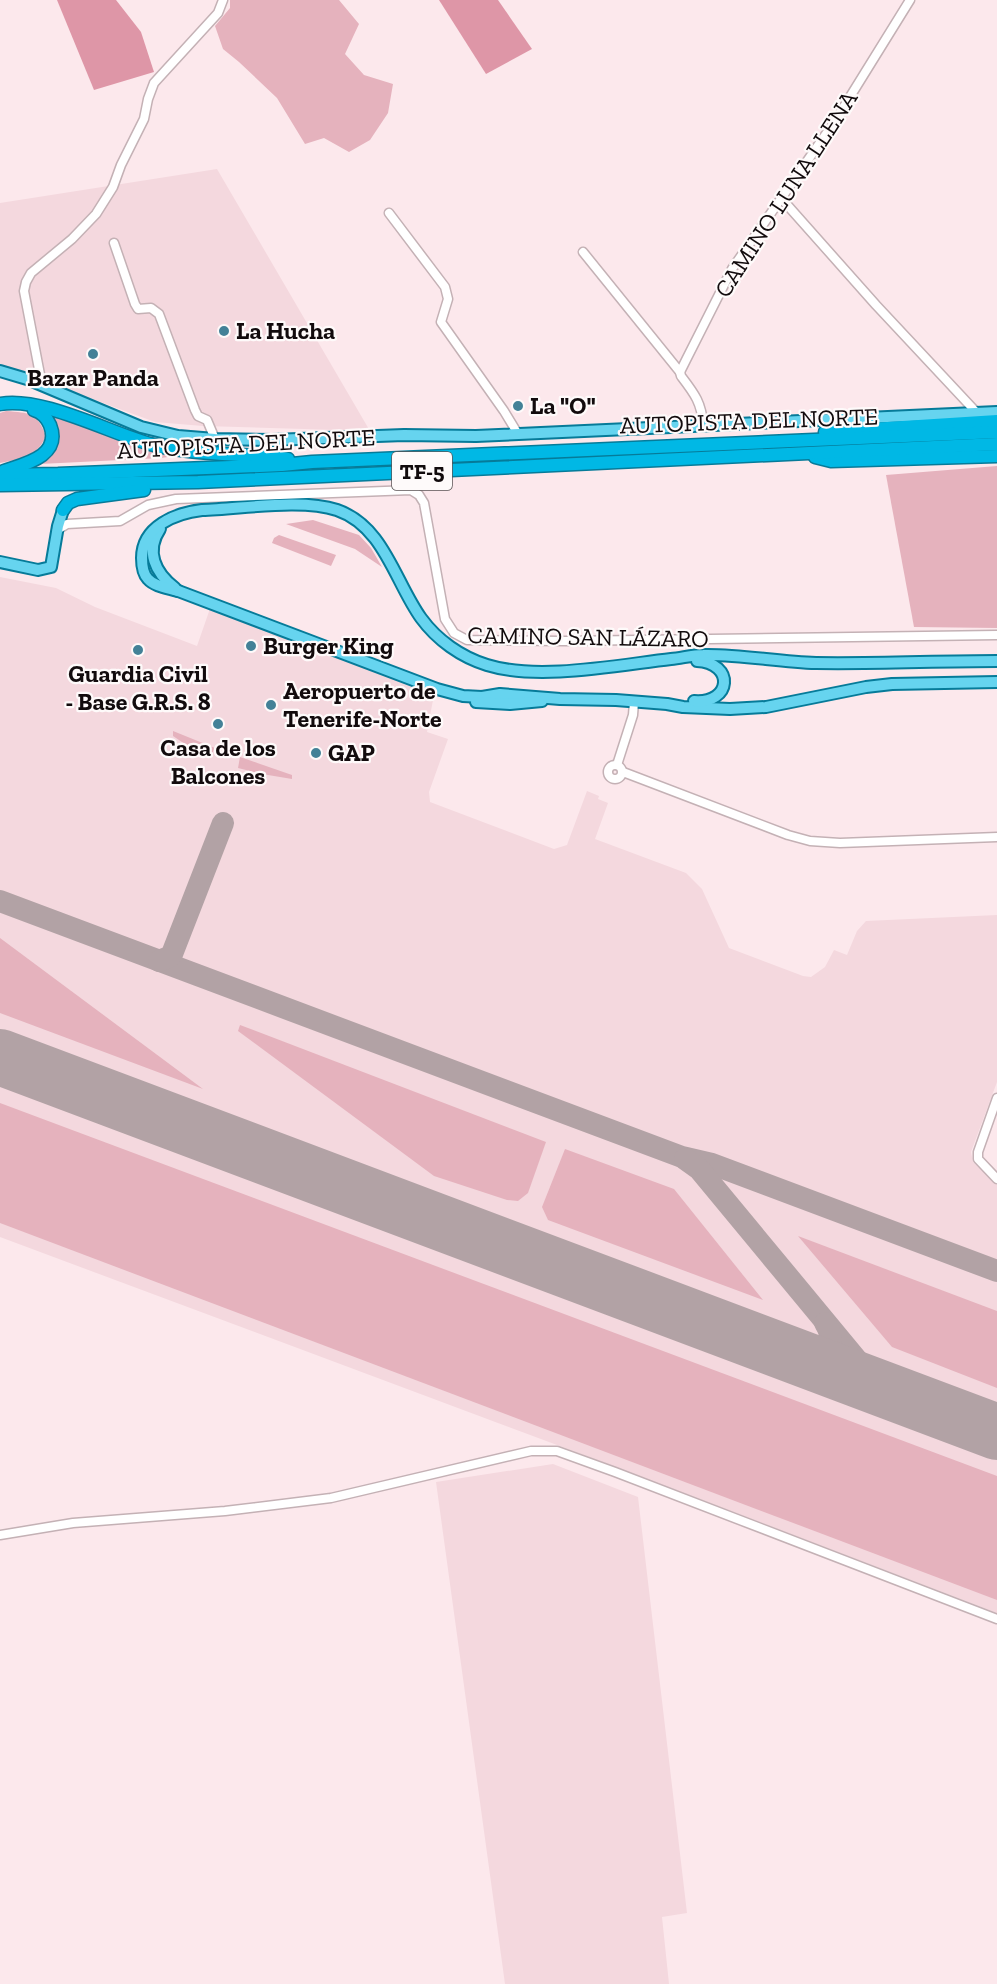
<svg xmlns="http://www.w3.org/2000/svg" width="997" height="1984" font-family="'Zilla Slab',serif">
	<style>
		.built { fill: #f4d8de }
		.green { fill: #e5b2bd }
		.forest { fill: #de96a7 }
		.lines { fill: none; stroke-linecap: round; stroke-linejoin: round }
		.taxiway { stroke: #b2a2a5; stroke-width: 22 }
		.runway { stroke: #b2a2a5; stroke-width: 56 }
		.minor-casing { stroke: #c4b1b5; stroke-width: 11 }
		.major-casing { stroke: #067b99; stroke-width: 14 }
		.highway-casing { stroke: #067b99; stroke-width: 15 }
		.minor { stroke: #fff; stroke-width: 8 }
		.major { stroke: #66d4ef; stroke-width: 10 }
		.highway { stroke: #00b8e5; stroke-width: 12 }
		.poi-dot { fill: #438197; stroke: #fefafa; stroke-width: 2 }
		.labels { text-anchor: middle; stroke-width: 4.5; stroke-linejoin: round; paint-order: stroke }
		.shield { fill: #fefafa; stroke: #595354; stroke-width: 1.5 }
		.shield-label { font-size: 22px; font-weight: bold; fill: #120b0d }
		.street-label { font-size: 24px; fill: #120b0d; stroke: #fefafa }
		.poi-label { font-size: 24px; font-weight: bold; fill: #120b0d; stroke: #fefafa; text-anchor: start }
	</style>
	<rect width="100%" height="100%" fill="#fce8ec"/>
	<!-- built -->
	<g class="built">
		<path d="M217,169L370,431L203,426L155,422L0,365V203Z"/>
		<path d="M0,577L56,588L95,607L197,646L213,600L436,684L427,732L448,739L429,792L430,802L554,849L567,845L587,791L599,796L598,799L608,803L595,839L686,873L702,889L729,948L803,976L811,977L825,967L834,950L847,955L857,931L866,921L997,915V1082L971,1152L973,1162L997,1185V1613L600,1461L0,1237Z"/>
		<path d="M553,1464L638,1497L687,1913L662,1917L669,1984H505L436,1482Z"/>
	</g>
	<!-- green -->
	<g class="green">
		<path d="M230,0H339L359,24L345,54L364,75L393,84L388,113L370,140L349,152L324,138L305,144L277,98L239,62L223,49L215,26L230,8Z"/>
		<path d="M6,411C30,413 37,412 46,436C37,457 21,459 0,463V413Z"/>
		<path d="M49,415L181,455L161,458L40,464C62,445 57,440 49,415Z"/>
		<path d="M997,466V628L914,627L886,475Z"/>
		<path d="M313,520L359,535L371,548L382,567L355,549L286,524Z"/>
		<path d="M279,535L336,555L331,566L272,543L274,538Z"/>
		<path d="M173,731L215,748L210,757L197,752L173,736Z"/>
		<path d="M240,757L292,775V779L262,774L238,768Z"/>
		<path d="M0,938L203,1089L0,1013Z"/>
		<path d="M240,1025L546,1142L528,1193L518,1201L507,1200L434,1176L238,1031Z"/>
		<path d="M0,1103L997,1476V1600L0,1223Z"/>
		<path d="M565,1149L674,1189L763,1300L548,1220L542,1207Z"/>
		<path d="M798,1236L997,1311V1388L892,1347Z"/>
	</g>
	<!-- forest -->
	<g class="forest">
		<path d="M57,0H116L141,32L154,72L94,90Z"/>
		<path d="M439,0H498L532,49L486,74Z"/>
	</g>
	<g class="lines">
		<!-- taxiway -->
		<g class="taxiway">
			<path d="M0,901L682,1157L712,1164L997,1271"/>
			<path d="M159,961L169,957L172,954L223,823"/>
			<path d="M685,1159L699,1169L862,1366C883,1382 904,1394 928,1405"/>
			<path d="M799,1357C822,1361 840,1347 825,1323"/>
		</g>
		<!-- runway -->
		<path class="runway" d="M0,1057L997,1432"/>
		<defs>
			<g id="minor">
				<path d="M781,198L876,305L977,413"/>
				<path d="M389,213L445,287L448,299L441,322L504,411L518,434"/>
				<path d="M114,243L135,304L138,309L151,308L159,314L195,410L198,416L207,420L215,439"/>
				<path d="M583,252L680,372"/>
				<path d="M42,385L24,291L26,282L31,273L72,239L96,214L113,187L121,165L144,119L148,99L154,83L218,13L223,0"/>
				<path d="M703,425C702,403 694,393 681,376L680,372L686,360L732,269L835,121L910,0"/>
				<path d="M57,530L67,524L120,521L148,505L176,499L411,490L419,495L424,503L445,619L454,633L467,640L565,641L997,635"/>
				<circle cx="615" cy="772" r="7"/>
				<path d="M617,765L633,715L634,702"/>
				<path d="M623,772L788,835L810,841L840,843L997,837"/>
				<path d="M997,1098L978,1152V1159L997,1179"/>
				<path d="M0,1535L73,1523L225,1511L331,1498L531,1451H557L615,1472L997,1619"/>
			</g>
			<g id="major">
				<path d="M0,371L27,379L141,427L178,436L215,439L272,440L404,435L476,436L997,412"/>
				<path d="M160,529C145,551 155,573 175,588"/>
				<path d="M0,562L38,570L51,567L58,526L63,510"/>
				<path d="M173,589L437,689L463,696L482,697L500,694L560,699L616,700L667,704L683,707L730,709L766,707L866,687L892,684L997,682"/>
				<path d="M178,591C169,588 155,587 148,579C143,574 142,565 142,558C142,526 176,513 202,510C241,509 301,498 337,510C384,526 395,582 421,618C437,640 461,657 487,665C538,681 618,665 671,659C682,658 692,655 703,655C740,654 778,662 816,663C876,664 937,661 997,661"/>
				<path d="M694,701C732,704 735,663 697,661"/>
				<path d="M476,702L510,704L542,701"/>
			</g>
			<g id="highway">
				<path d="M0,404C41,396 110,433 150,444C195,456 243,453 288,459"/>
				<path d="M825,432L997,421"/>
				<path d="M815,457L831,461L997,456"/>
				<path d="M4,471C25,464 62,456 50,425C47,418 41,412 34,410"/>
				<path d="M0,475L58,474L282,465L312,462L997,432"/>
				<path d="M0,485L198,482L997,444"/>
				<path d="M63,510L68,503L77,499L144,490"/>
			</g>
		</defs>
		<!-- minor casing -->
		<use href="#minor" class="minor-casing"/>
		<!-- major casing -->
		<use href="#major" class="major-casing"/>
		<!-- highway casing -->
		<use href="#highway" class="highway-casing"/>
		<!-- minor -->
		<use href="#minor" class="minor"/>
		<!-- major -->
		<use href="#major" class="major"/>
		<!-- highway -->
		<use href="#highway" class="highway"/>
	</g>
	<!-- markers -->
	<g class="poi-dot">
		<circle cx="224" cy="331" r="6"/>
		<circle cx="93" cy="354" r="6"/>
		<circle cx="518" cy="406" r="6"/>
		<circle cx="251" cy="646" r="6"/>
		<circle cx="138" cy="650" r="6"/>
		<circle cx="271" cy="705" r="6"/>
		<circle cx="218" cy="724" r="6"/>
		<circle cx="316" cy="753" r="6"/>
	</g>
	<g class="labels">
		<!-- shield labels -->
		<rect class="shield" x="392" y="452" width="60" height="38" rx="4.5"/>
		<g class="shield-label">
			<text x="422" y="479">TF-5</text>
		</g>
		<!-- street labels -->
		<g class="street-label">
			<text transform="translate(786 194) rotate(-57)" y="8">CAMINO LUNA LLENA</text>
			<text transform="translate(749 421) rotate(-2)" y="8">AUTOPISTA DEL NORTE</text>
			<text transform="translate(246 444) rotate(-3)" y="8">AUTOPISTA DEL NORTE</text>
			<text transform="translate(588 637) rotate(1)" y="8">CAMINO SAN LÁZARO</text>
		</g>
		<!-- poi labels -->
		<g class="poi-label">
			<text x="236" y="339">La Hucha</text>
			<text x="93" y="386" text-anchor="middle">Bazar Panda</text>
			<text x="530" y="414">La "O"</text>
			<text x="263" y="654">Burger King</text>
			<text x="138" y="682" text-anchor="middle">Guardia Civil<tspan x="138" dy="28">- Base G.R.S. 8</tspan></text>
			<text x="283" y="699">Aeropuerto de<tspan x="283" dy="28">Tenerife-Norte</tspan></text>
			<text x="218" y="756" text-anchor="middle">Casa de los<tspan x="218" dy="28">Balcones</tspan></text>
			<text x="328" y="761">GAP</text>
		</g>
	</g>
</svg>
